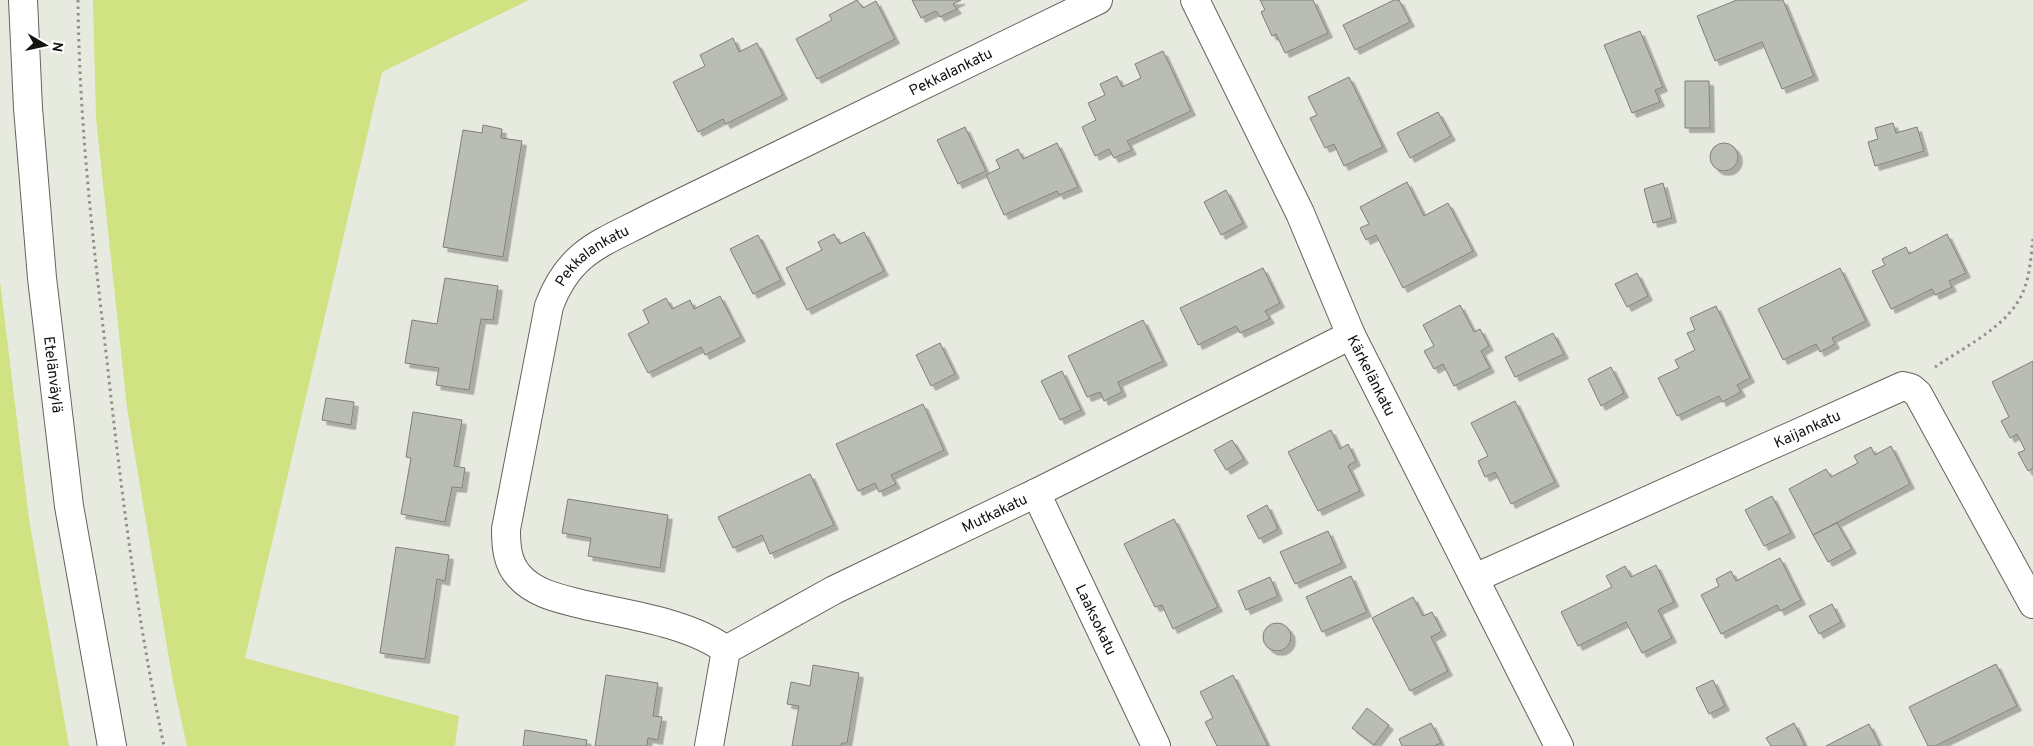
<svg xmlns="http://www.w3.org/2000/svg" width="2033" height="746" font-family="Overpass,sans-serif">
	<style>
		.green { fill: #d0e282 }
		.building { fill: #babdb3; stroke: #7e8177; filter: url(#shadow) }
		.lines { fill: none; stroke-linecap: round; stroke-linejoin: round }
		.minor-casing { stroke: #62645b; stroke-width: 30 }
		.path { stroke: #8f9189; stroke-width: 3; stroke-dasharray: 2.5 4; stroke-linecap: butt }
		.minor { stroke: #fff; stroke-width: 28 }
		.labels { text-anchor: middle; stroke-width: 5; stroke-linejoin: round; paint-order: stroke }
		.street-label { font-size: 15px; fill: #12130f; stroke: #fff }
	</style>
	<defs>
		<filter id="shadow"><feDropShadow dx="4.5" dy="4.5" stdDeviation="0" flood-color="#0004"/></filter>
	</defs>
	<rect width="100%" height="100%" fill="#e7eadf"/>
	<!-- green -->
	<g class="green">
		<path d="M93,0H529L382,72L245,658L459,716L455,746H187L173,682L127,408L96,118Z"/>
		<path d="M0,281L29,519L69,746H0Z"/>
	</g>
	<!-- building -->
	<g class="building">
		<path d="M857,0L863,8L876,1L895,39L817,79L796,39L832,20L829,15Z"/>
		<path d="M912,0H961L953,4L957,9L940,17L936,11L921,18Z"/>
		<path d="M1260,0H1313L1328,33L1285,53L1276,34L1272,36L1261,12L1265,10Z"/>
		<path d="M1394,0H1399L1410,22L1355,50L1343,25Z"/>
		<path d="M1737,0H1783L1814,76L1782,89L1762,42L1715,61L1697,16Z"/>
		<path d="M1640,31L1663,87L1655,90L1660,102L1632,113L1604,45Z"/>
		<path d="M733,38L739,52L757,43L783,95L726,124L723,119L698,132L673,82L705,66L700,55Z"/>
		<path d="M1163,51L1191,111L1127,141L1132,150L1114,158L1109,149L1095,156L1082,127L1096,120L1088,103L1105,95L1100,84L1117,76L1122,87L1141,78L1135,64Z"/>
		<path d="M1349,77L1383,147L1344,166L1334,144L1325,148L1310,118L1317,115L1308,97Z"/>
		<path d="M1685,81H1709L1710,128H1685Z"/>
		<path d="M1438,112L1451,136L1410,158L1397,133Z"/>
		<path d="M1893,123L1896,133L1917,127L1924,151L1875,166L1868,142L1878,139L1875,128Z"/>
		<path d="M483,125L502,129L501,138L522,141L503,257L443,247L463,130L482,133Z"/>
		<path d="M965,127L986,171L958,184L937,140Z"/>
		<path d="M1057,143L1078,187L1059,195L1057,191L1004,215L986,175L1000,168L996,160L1018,149L1023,159Z"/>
		<circle cx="1724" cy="157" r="14"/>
		<path d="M1407,182L1424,216L1448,203L1473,251L1403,288L1376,235L1366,240L1360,228L1369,224L1360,207Z"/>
		<path d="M1663,183L1672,218L1653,223L1644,189Z"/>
		<path d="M1226,190L1243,223L1221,235L1204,202Z"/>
		<path d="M864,232L884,271L807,310L786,268L822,250L818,242L834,234L840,244Z"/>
		<path d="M1947,234L1966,273L1949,281L1952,287L1935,295L1932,289L1891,309L1872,271L1885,265L1882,259L1906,247L1909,254Z"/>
		<path d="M758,235L781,280L753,294L730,249Z"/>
		<path d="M1263,268L1280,303L1265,311L1270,319L1240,333L1236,326L1198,345L1180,308Z"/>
		<path d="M1840,268L1866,321L1832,338L1835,344L1820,352L1816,344L1783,360L1758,309Z"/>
		<path d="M1637,273L1648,296L1627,307L1615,284Z"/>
		<path d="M445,278L498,286L493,320L481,319L469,390L436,385L439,368L405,363L412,320L437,324Z"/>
		<path d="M720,296L741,337L705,355L701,347L648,373L628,334L649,323L643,310L666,298L672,309L690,300L694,309Z"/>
		<path d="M1460,305L1474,332L1480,329L1489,346L1481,351L1490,368L1454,386L1443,364L1434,369L1424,351L1434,346L1423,325Z"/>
		<path d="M1716,306L1750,378L1737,385L1741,392L1722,402L1719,396L1677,416L1658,378L1679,368L1675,360L1695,350L1687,333L1695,330L1690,318Z"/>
		<path d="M1143,320L1163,361L1118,382L1122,392L1104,401L1100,392L1087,397L1068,356Z"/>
		<path d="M1553,333L1564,354L1515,377L1505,357Z"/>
		<path d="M940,343L955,374L931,386L916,355Z"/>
		<path d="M2033,361V468L2028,471L2018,453L2025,450L2017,434L2010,438L2001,421L2009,417L1992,382Z"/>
		<path d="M1611,367L1624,393L1601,406L1588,379Z"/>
		<path d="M1062,371L1081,410L1060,420L1041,381Z"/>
		<path d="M326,398L354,402L351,425L322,420Z"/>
		<path d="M1515,401L1555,482L1511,504L1495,472L1485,477L1478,461L1488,456L1471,423Z"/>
		<path d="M923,404L944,450L891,475L896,484L879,492L875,483L858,491L836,444Z"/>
		<path d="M413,412L462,420L454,466L465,468L462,488L452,487L445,522L401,514L411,458L406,457Z"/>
		<path d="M1331,430L1340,449L1348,444L1356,461L1348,466L1360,491L1318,511L1288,452Z"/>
		<path d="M1232,440L1244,459L1226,470L1214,450Z"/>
		<path d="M1891,446L1910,484L1813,535L1789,489L1826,469L1831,477L1858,463L1854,456L1871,447L1875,455Z"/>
		<path d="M810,474L834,525L770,554L762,535L733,548L718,517Z"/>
		<path d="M1772,496L1791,533L1764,546L1745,510Z"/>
		<path d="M568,499L668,515L660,568L588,556L591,538L562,533Z"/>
		<path d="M1267,505L1278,529L1259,539L1247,516Z"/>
		<path d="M1174,519L1218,607L1173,629L1162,605L1155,607L1124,544Z"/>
		<path d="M1837,523L1852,549L1828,562L1813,535Z"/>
		<path d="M1328,531L1342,563L1295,584L1280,552Z"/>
		<path d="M396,547L449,555L445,581L437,579L425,659L380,653Z"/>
		<path d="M1780,558L1801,600L1780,611L1777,605L1721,634L1701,595L1719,586L1716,579L1731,571L1736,581Z"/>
		<path d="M1656,565L1674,602L1658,610L1672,638L1642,653L1626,622L1578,646L1561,612L1612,587L1606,576L1625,566L1631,577Z"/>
		<path d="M1351,576L1367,612L1322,632L1306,597Z"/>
		<path d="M1270,577L1278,596L1246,610L1238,591Z"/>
		<path d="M1413,597L1423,616L1432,612L1442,631L1431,637L1448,671L1410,691L1372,618Z"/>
		<path d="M1832,604L1841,622L1819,634L1809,616Z"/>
		<circle cx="1277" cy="637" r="14"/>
		<path d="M1996,664L2017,706L1935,746H1928L1909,707Z"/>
		<path d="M813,665L859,673L847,743H842L841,746H792L799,706L787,704L791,682L810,686Z"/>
		<path d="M606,675L658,683L653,716L662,717L658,740L648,738L647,746H595Z"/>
		<path d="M1233,675L1268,746H1217L1205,722L1213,718L1200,692Z"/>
		<path d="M1713,680L1725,706L1709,714L1696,688Z"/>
		<path d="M1367,708L1389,725L1374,745L1352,728Z"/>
		<path d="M1431,723L1441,743L1434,746H1402L1399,739Z"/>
		<path d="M1794,723L1805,746H1771L1766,738Z"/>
		<path d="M1869,724L1880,746H1826Z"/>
		<path d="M525,730L587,740L586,746H523Z"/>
	</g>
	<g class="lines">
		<defs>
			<g id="minor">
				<path id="s1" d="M23,0L28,108L42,278L69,506L112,746"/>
				<path id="s2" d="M1195,0L1300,213L1351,335L1559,746"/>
				<path id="s3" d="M1036,493L1156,746"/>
				<path id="s4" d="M1475,578L1903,386L1911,388L1918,394L2033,604"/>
				<path id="s5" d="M726,650C690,623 629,615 585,605C562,599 536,595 519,576C507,563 506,546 506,529L549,306C570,250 603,243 652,217L1098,0"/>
				<path id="s6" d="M709,746L726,650L834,590L1036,493L1351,335"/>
			</g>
		</defs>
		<!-- minor casing -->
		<use href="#minor" class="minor-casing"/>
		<!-- path -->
		<g class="path">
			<path d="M78,0C79,121 93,242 107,361C121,490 137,619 164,746"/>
			<path d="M1935,367C1964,347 2009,326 2023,292C2030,276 2031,256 2033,239"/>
		</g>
		<!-- minor -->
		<use href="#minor" class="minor"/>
	</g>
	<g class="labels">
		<!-- street labels -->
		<g class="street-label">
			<text dy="5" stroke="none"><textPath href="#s5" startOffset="972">Pekkalankatu</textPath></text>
			<text dy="5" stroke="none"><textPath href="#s5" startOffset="568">Pekkalankatu</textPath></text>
			<text dy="5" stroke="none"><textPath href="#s1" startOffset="376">Etelänväylä</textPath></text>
			<text dy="5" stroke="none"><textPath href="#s2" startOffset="415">Kärkelänkatu</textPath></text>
			<text dy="5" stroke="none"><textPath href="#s4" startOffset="364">Kaijankatu</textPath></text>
			<text dy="5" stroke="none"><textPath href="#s6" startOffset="399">Mutkakatu</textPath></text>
			<text dy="5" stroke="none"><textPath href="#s3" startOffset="140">Laaksokatu</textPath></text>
		</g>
	</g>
	<!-- north arrow -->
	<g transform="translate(45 45) rotate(99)" stroke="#ffffff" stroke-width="4" paint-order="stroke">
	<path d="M0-4L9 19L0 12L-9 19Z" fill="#12130f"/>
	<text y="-8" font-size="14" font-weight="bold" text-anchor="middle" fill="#12130f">N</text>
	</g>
</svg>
